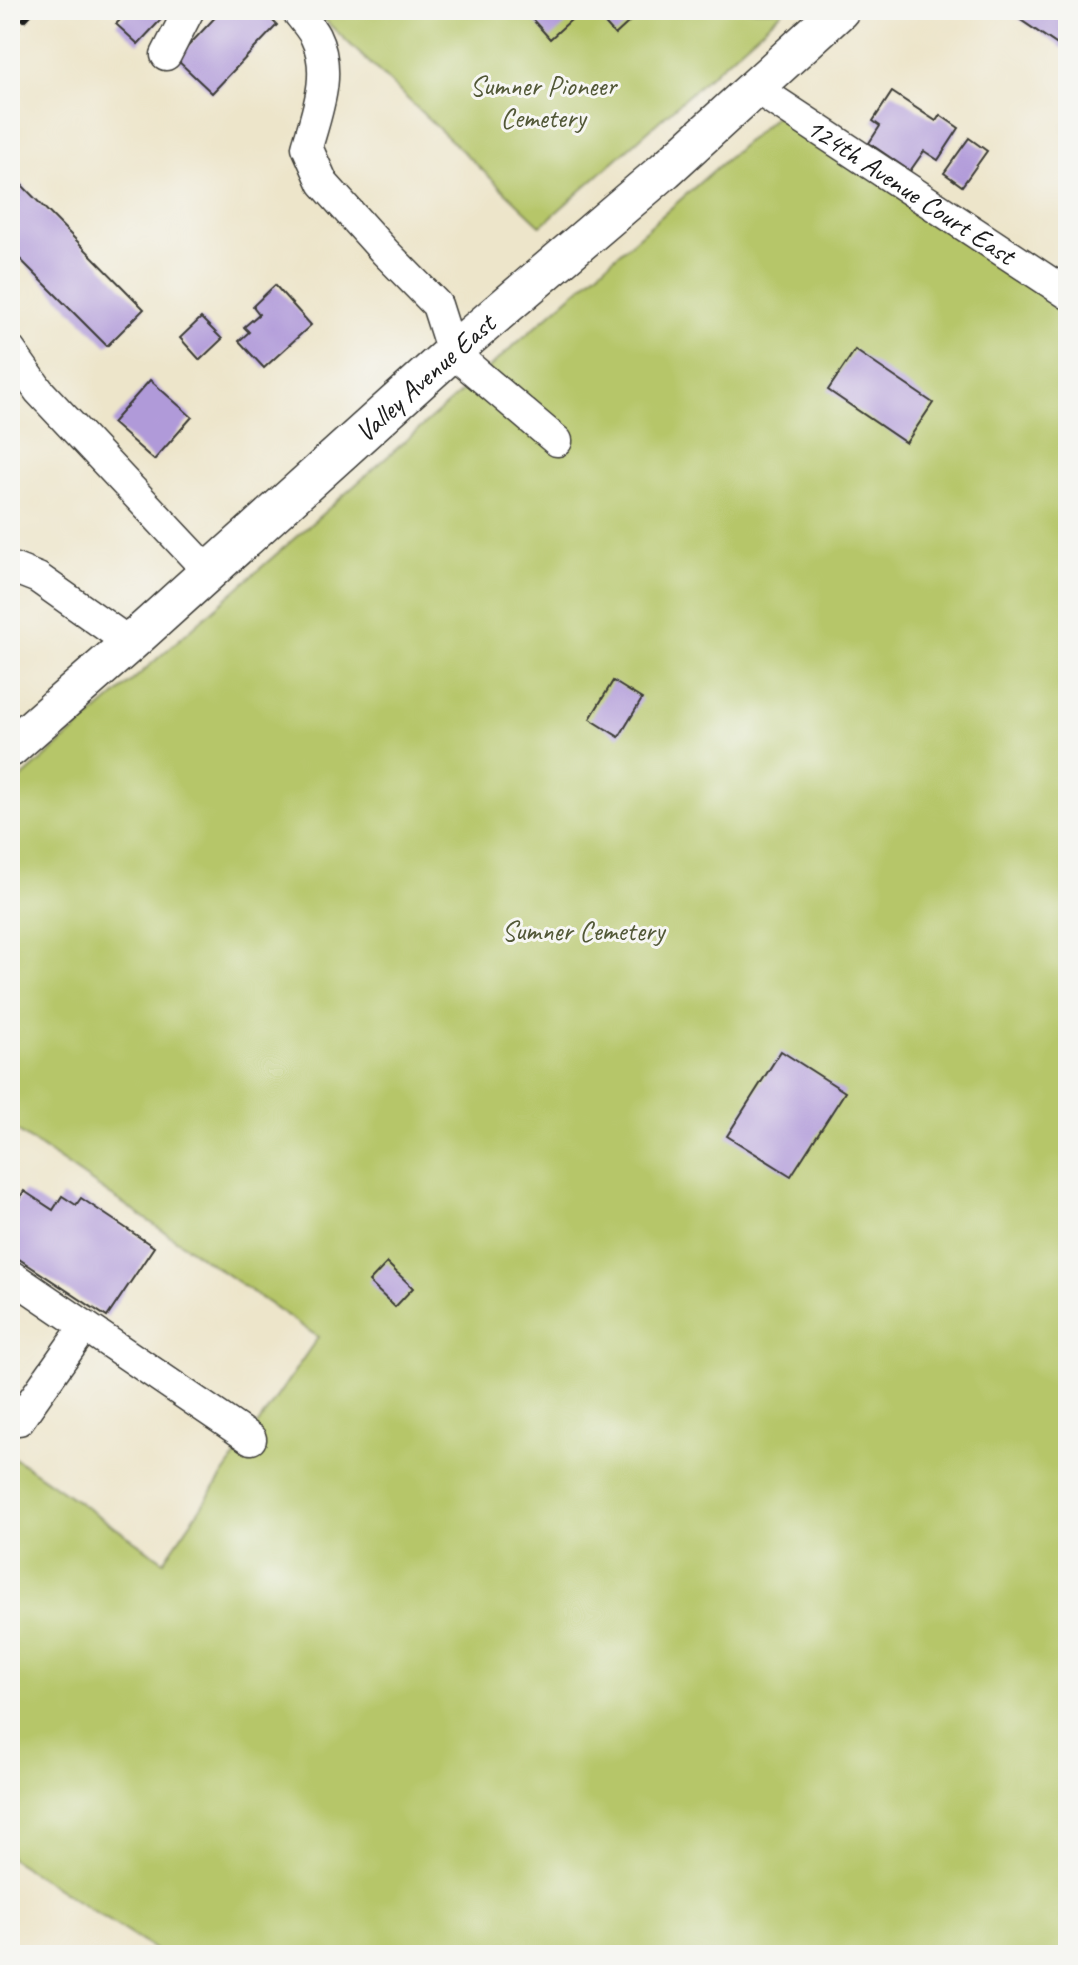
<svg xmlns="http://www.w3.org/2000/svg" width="1078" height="1965" font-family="Caveat,sans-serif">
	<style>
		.green { fill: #b6c669; stroke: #697142; stroke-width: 2 }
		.building { fill: #b09ad9 }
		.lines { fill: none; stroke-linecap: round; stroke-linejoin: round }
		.minor-casing { stroke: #3b3a36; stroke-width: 33 }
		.major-casing { stroke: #3b3a36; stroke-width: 41 }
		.minor { stroke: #fff; stroke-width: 30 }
		.major { stroke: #fff; stroke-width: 38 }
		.rail { stroke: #1c1c1c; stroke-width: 6; stroke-dasharray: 12 6; stroke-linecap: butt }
		.labels { text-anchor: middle; stroke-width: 6; stroke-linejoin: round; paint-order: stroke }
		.park-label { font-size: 28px; fill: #525837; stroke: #f6f6f2 }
		.street-label { font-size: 28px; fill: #1c1c1c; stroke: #f6f6f2 }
	</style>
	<rect width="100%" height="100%" fill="#f6f6f2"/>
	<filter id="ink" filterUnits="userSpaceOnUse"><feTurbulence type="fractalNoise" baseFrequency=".0125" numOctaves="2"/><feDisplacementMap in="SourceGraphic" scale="16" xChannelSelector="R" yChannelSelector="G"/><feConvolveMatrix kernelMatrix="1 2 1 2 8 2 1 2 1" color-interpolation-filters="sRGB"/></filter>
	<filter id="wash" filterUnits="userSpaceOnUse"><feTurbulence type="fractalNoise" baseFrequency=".006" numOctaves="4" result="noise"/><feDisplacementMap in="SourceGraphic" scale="32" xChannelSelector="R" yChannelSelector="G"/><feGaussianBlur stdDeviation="1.8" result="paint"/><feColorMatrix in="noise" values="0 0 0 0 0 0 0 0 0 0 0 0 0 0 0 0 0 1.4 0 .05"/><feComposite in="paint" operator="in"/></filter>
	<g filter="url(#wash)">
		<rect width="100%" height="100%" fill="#ede5ca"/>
		<!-- green -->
		<g class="green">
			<path d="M314,10H784L541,226Z"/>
			<path d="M779,113L1068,300V1955H163L10,1858V1455L164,1561L318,1337L10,1126V788Z"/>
		</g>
		<g id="blocks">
			<!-- building -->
			<g class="building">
				<path d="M130,10H170L138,44L116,24Z"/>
				<path d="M222,10H262L277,25L212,93L176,59Z"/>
				<path d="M524,10H582L550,39Z"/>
				<path d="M593,10H642L615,35Z"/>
				<path d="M1006,10H1046L1068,25V52Z"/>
				<path d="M892,92L936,121L940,115L959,128L938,160L924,151L910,171L869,143L880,126L873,121Z"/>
				<path d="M969,138L987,151L962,186L944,173Z"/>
				<path d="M10,173L144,309L107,346L10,249Z"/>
				<path d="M275,285L311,325L264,368L239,341L249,332L244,327L259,314L253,306Z"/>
				<path d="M201,318L222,339L200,360L180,338Z"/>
				<path d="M855,350L933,403L906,443L828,390Z"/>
				<path d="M150,380L192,417L154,460L112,423Z"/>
				<path d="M613,681L642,699L619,737L590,719Z"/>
				<path d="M781,1051L845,1092L791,1176L727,1136Z"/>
				<path d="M24,1191L53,1210L62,1196L76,1205L81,1198L154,1247L107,1317L10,1253V1213Z"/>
				<path d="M387,1263L413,1288L395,1307L369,1282Z"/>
			</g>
		</g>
	</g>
	<g filter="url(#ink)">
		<use href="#blocks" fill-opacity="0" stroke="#3b3a36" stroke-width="2"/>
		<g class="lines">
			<defs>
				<g id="minor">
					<path d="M296,10C302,18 310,27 315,36C333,72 317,112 307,147L323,183L385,252L437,305L452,352L557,441"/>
					<path d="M166,55L189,10"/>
					<path id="s1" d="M754,87L1068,294"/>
					<path d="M10,350L39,391L209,572"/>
					<path d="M10,567L38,578L130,643"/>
					<path d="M10,1275L251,1439"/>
					<path d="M10,1415L19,1420L85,1326"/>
				</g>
				<g id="major">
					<path id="s2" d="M10,748L130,643L452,352L665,170L840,10"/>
				</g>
			</defs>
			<!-- minor casing -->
			<use href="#minor" class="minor-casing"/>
			<!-- major casing -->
			<use href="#major" class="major-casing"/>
			<!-- minor -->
			<use href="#minor" class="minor"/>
			<!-- major -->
			<use href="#major" class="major"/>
			<!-- rail -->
			<path class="rail" d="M10,34L33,10"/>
		</g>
	</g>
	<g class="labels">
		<!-- park labels -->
		<g class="park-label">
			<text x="543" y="95">Sumner Pioneer<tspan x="543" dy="32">Cemetery</tspan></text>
			<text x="583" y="940">Sumner Cemetery</text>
		</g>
		<!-- street labels -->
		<g class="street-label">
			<text dy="10" stroke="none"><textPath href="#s1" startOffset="188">124th Avenue Court East</textPath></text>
			<text dy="10" stroke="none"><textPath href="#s2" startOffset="556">Valley Avenue East</textPath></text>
		</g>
	</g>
	<!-- margin -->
	<rect width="1078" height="1965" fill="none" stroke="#f6f6f2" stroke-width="40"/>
</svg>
